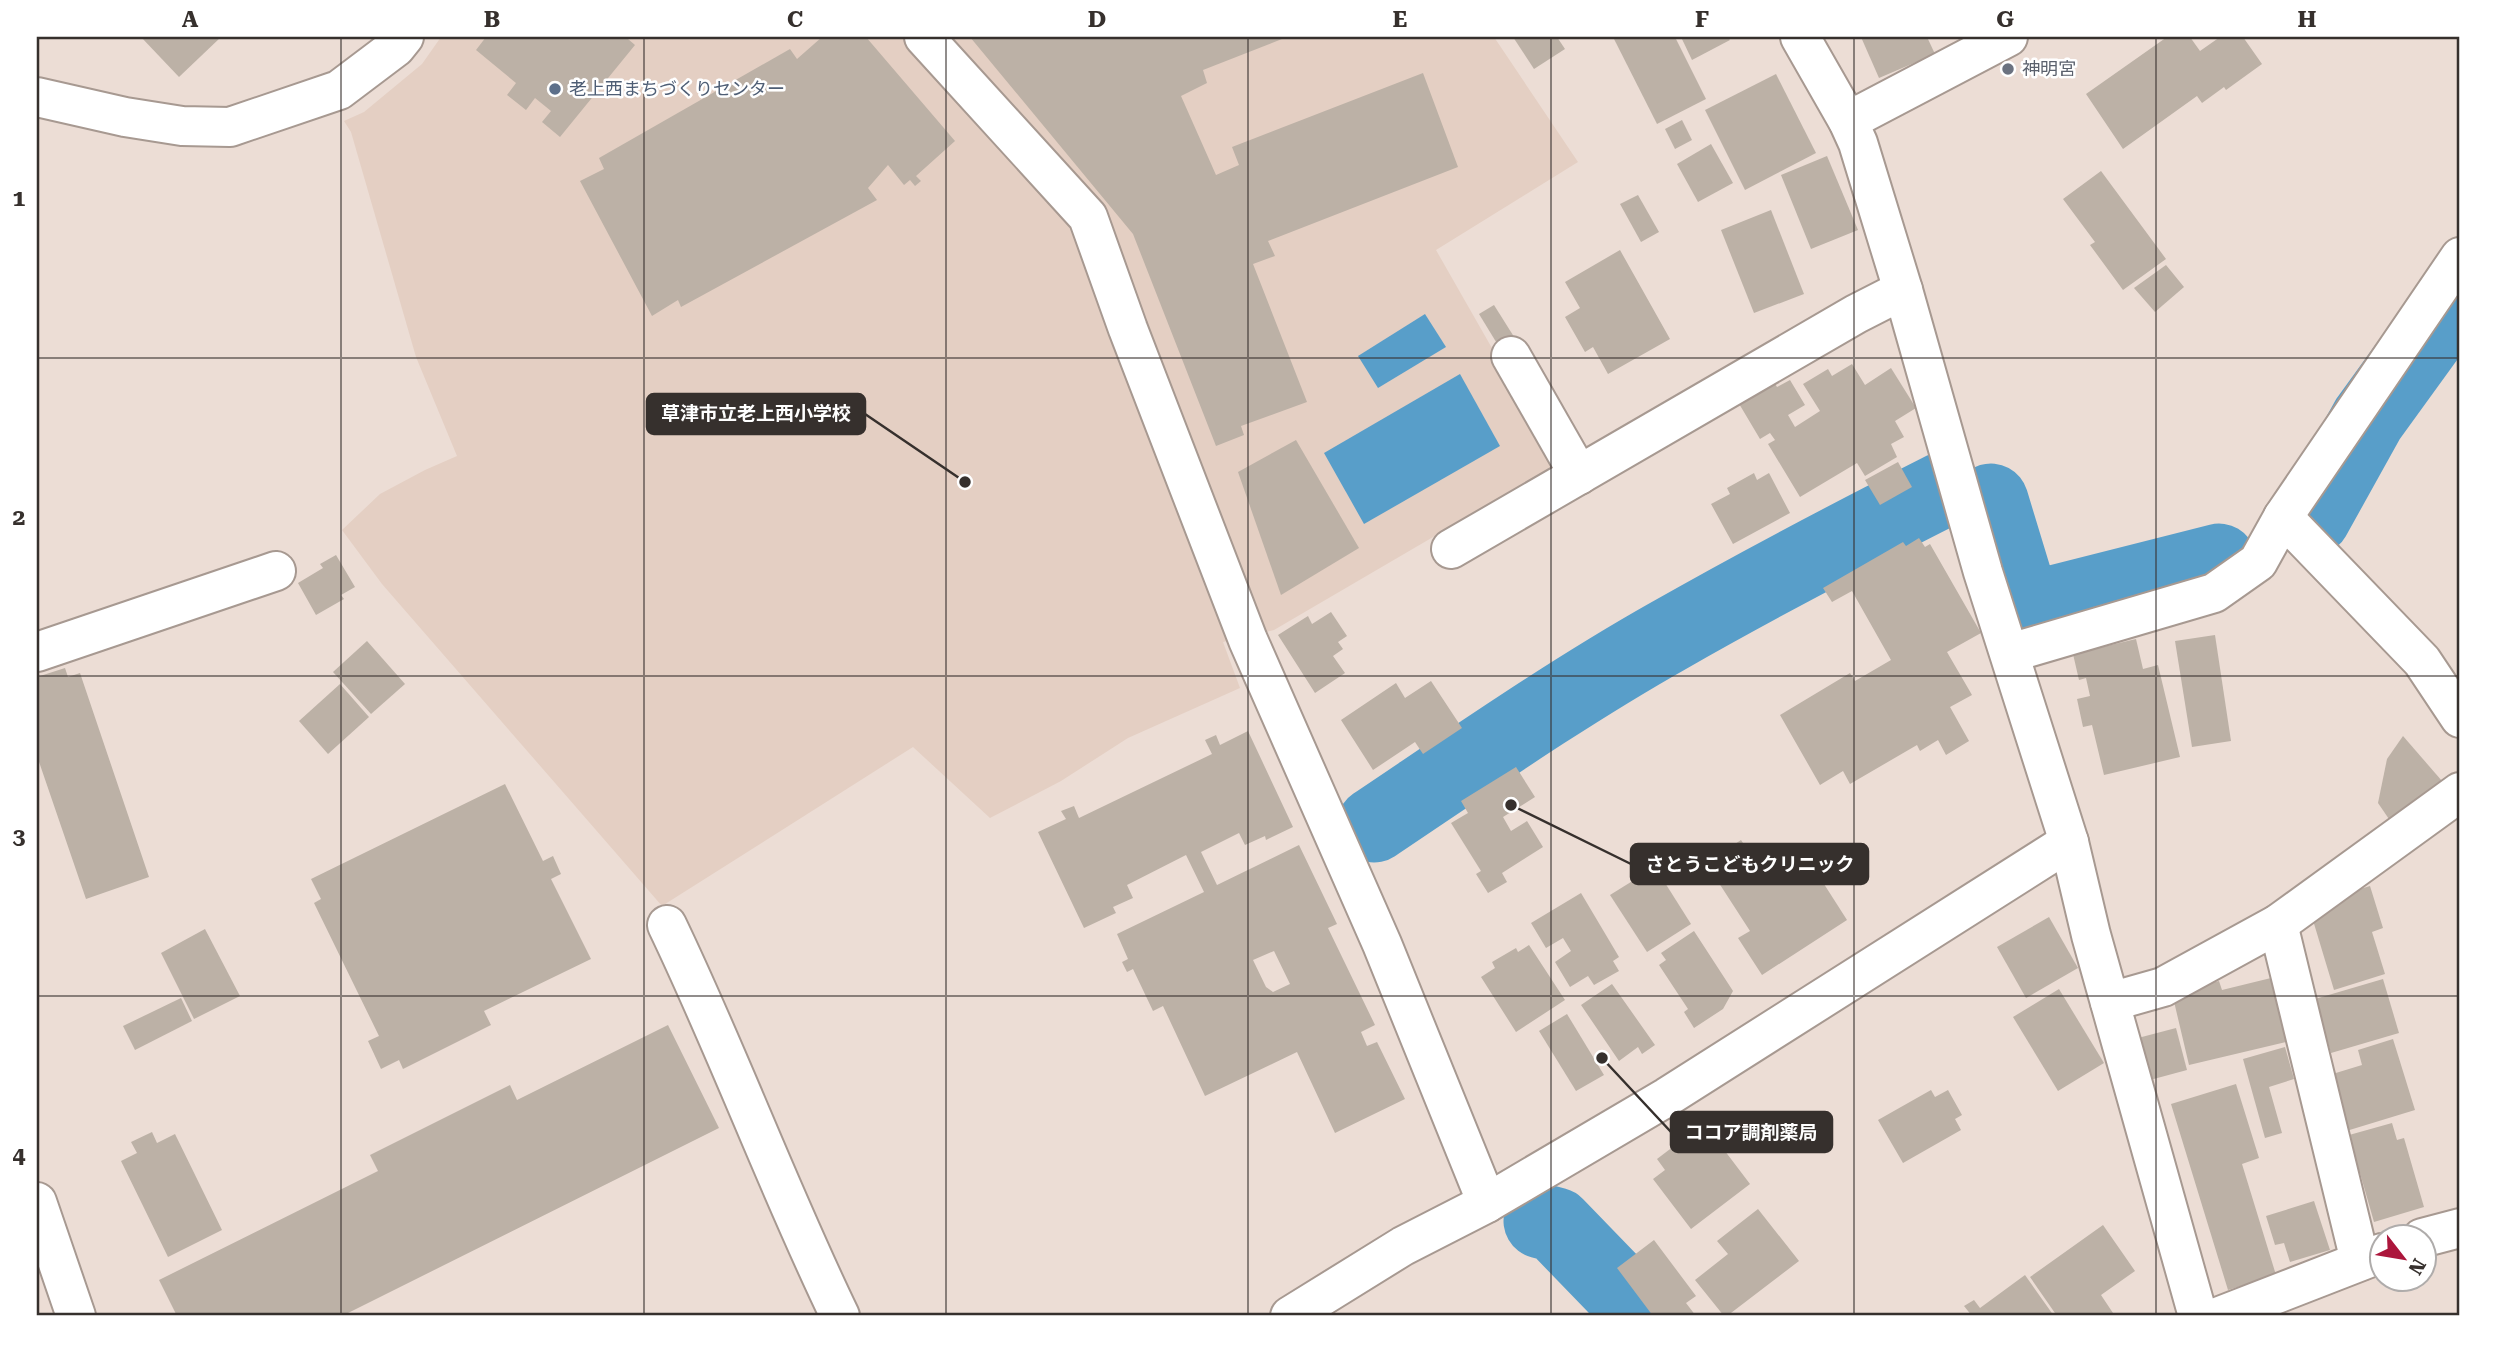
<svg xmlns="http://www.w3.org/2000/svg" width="2497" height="1353" font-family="'Roboto Serif','Noto Sans JP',serif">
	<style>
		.built { fill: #e4cfc3 }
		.water { fill: #589ec9 }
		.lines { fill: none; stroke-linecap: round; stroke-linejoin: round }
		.river { stroke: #589ec9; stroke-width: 75 }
		.building { fill: #bcb1a6; fill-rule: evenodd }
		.minor-casing { stroke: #a79991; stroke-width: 42 }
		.major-casing { stroke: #a79991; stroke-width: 42 }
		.minor { stroke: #fff; stroke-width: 38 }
		.major { stroke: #fff; stroke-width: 38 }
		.grid { fill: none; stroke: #36302d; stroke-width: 2; stroke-opacity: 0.55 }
		.worship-dot { fill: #6b7280; stroke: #fff; stroke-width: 2.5 }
		.service-dot { fill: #5c6f8a; stroke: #fff; stroke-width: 2.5 }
		.labels { text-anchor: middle; stroke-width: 5; stroke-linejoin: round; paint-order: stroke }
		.worship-label { font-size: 18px; fill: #5b616d; stroke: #fff; text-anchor: start }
		.service-label { font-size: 18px; fill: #4e5e75; stroke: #fff; text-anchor: start }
		.leader { fill: none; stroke: #36302d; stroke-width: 2.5 }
		.callout-dot { fill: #36302d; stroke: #fff; stroke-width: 2.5 }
		.callout { fill: #36302d; stroke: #36302d; stroke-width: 2.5 }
		.callout-label { font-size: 19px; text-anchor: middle; font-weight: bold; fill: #fff }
		.neatline { fill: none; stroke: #36302d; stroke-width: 2.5 }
		.grid-label { font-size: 23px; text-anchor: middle; font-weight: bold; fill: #36302d }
	</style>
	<rect width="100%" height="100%" fill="#ecddd5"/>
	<!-- built -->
	<path class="built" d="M441,37H1494L1578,162L1436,250L1558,464L1274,630L1223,642L1240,688L1128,738L1061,781L990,818L913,747L662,906L382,584L342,530L380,494L425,470L457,456L416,357L351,132L344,121L364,112L422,64Z"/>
	<!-- water -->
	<g class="water">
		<path d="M1425,314L1446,347L1378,388L1358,356Z"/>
		<path d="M1460,374L1500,446L1364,524L1324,453Z"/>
	</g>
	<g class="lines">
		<!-- river -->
		<g class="river">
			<path d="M1991,501L2022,603L2034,608L2219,561"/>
			<path d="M2313,518L2368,419L2460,292"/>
			<path d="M1374,825C1471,760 1567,693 1668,636C1759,584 1851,536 1944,489"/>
			<path d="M1541,1221L1556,1225L1644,1316"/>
		</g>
	</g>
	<!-- building -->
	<g class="building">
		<path d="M141,37H221L179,77Z"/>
		<path d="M486,37H630L628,39L635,45L560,137L542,122L551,111L535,98L526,110L507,95L516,83L476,50Z"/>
		<path d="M822,37H866L955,141L916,176L921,181L915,186L910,180L904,185L888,165L868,188L877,200L681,307L678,300L652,316L580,181L604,169L599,158L790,49L797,59Z"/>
		<path d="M970,37H1287L1203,70L1207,83L1181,96L1216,175L1239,165L1232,147L1423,73L1458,167L1268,241L1275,256L1253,264L1307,402L1241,426L1244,435L1216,446L1133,234Z"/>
		<path d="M1513,37H1557L1565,49L1534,69Z"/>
		<path d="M1613,37H1675L1706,99L1657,124Z"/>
		<path d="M1681,37H1728L1730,40L1692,60Z"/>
		<path d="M1861,37H1927L1935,54L1879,78Z"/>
		<path d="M2167,37H2190L2200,51L2220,37H2243L2262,64L2226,90L2224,87L2202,103L2197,96L2123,149L2086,94Z"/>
		<path d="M1776,74L1816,153L1745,190L1705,110Z"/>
		<path d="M1682,120L1692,140L1675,149L1665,129Z"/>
		<path d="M1711,144L1733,183L1698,202L1677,164Z"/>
		<path d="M1827,156L1858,230L1811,249L1781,175Z"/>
		<path d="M2101,171L2166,259L2123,290L2090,245L2095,242L2063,199Z"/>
		<path d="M1638,195L1659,232L1641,242L1620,204Z"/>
		<path d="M1771,210L1804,294L1754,313L1721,230Z"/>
		<path d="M1620,250L1670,339L1608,374L1593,347L1585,352L1565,317L1580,308L1565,282Z"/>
		<path d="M2166,265L2184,287L2155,312L2134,288Z"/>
		<path d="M1494,305L1516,340L1501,350L1479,314Z"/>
		<path d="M1852,364L1865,385L1891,368L1916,408L1895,421L1904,437L1891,444L1897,457L1865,476L1857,463L1800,497L1768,444L1775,440L1770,433L1760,439L1738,402L1773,380L1777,387L1790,380L1805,405L1788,415L1795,427L1820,411L1803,384L1828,369L1832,376Z"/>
		<path d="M1296,440L1359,548L1281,595L1238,472Z"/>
		<path d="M1898,462L1912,487L1880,505L1865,480Z"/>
		<path d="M1754,473L1757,480L1769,473L1790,513L1733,544L1711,504L1730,494L1727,488Z"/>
		<path d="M1919,538L1925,547L1930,544L1981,633L1947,652L1972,695L1950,707L1969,741L1946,755L1938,740L1920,751L1917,745L1850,784L1843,771L1820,785L1780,715L1850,673L1855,681L1891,660L1852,591L1832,602L1823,588L1903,542L1906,546Z"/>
		<path d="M336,555L355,587L341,595L344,599L316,615L298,583L323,568L320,564Z"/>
		<path d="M1331,612L1347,636L1338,642L1343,649L1333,656L1345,673L1315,693L1278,635L1308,616L1312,624Z"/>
		<path d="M2215,635L2231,741L2192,747L2175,641Z"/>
		<path d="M2136,639L2143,669L2158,665L2180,757L2104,775L2092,725L2083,727L2077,699L2090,696L2086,678L2079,680L2073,654Z"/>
		<path d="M367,641L405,684L371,714L333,672Z"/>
		<path d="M65,668L68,677L80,673L149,877L86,899L37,756V677Z"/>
		<path d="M1431,681L1462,728L1423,754L1415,742L1373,770L1341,720L1396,683L1405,698Z"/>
		<path d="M340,684L369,717L328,754L299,721Z"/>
		<path d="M1248,731L1293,827L1266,840L1265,836L1245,845L1239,833L1201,852L1217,885L1299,845L1337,924L1328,928L1375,1025L1361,1032L1367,1046L1377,1042L1405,1099L1335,1133L1297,1052L1205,1096L1163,1006L1153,1011L1133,969L1127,972L1122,962L1128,959L1117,934L1204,892L1186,855L1127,885L1133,898L1113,907L1116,913L1084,928L1038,832L1066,819L1061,811L1074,806L1079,818L1212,754L1205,740L1216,735L1220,745ZM1274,951L1290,984L1273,992L1266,987L1253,960Z"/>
		<path d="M2403,736L2442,781L2391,822L2378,803L2387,759Z"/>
		<path d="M1516,767L1535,797L1503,817L1511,831L1527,821L1543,847L1502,873L1507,882L1488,893L1476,874L1481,871L1451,823L1468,813L1461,801Z"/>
		<path d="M505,784L543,861L553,856L561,874L551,879L591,959L484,1011L491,1025L403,1069L399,1060L381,1069L368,1041L379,1036L314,903L321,899L311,879Z"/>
		<path d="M1741,840L1765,876L1797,856L1802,864L1808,859L1847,920L1762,975L1738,938L1750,931L1706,863Z"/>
		<path d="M1655,867L1691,924L1647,952L1610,895Z"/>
		<path d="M2370,886L2383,928L2372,932L2385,974L2334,990L2312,917L2331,911L2327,899Z"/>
		<path d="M1581,893L1619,957L1613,961L1619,971L1594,985L1588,976L1570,987L1555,962L1571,951L1563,938L1546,948L1531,923Z"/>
		<path d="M2049,917L2078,968L2026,998L1997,947Z"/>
		<path d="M205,929L240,996L194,1019L161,953Z"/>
		<path d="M1694,931L1733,991L1723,1009L1694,1028L1684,1012L1688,1009L1659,965L1666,960L1661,953Z"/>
		<path d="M1529,945L1565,1000L1516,1032L1481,977L1495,968L1492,962L1516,948L1518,952Z"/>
		<path d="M2271,978L2286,1042L2189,1065L2172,993L2219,981L2222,990Z"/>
		<path d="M2383,979L2399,1033L2331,1053L2315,999Z"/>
		<path d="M1612,984L1655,1045L1642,1054L1638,1047L1619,1061L1581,1005Z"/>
		<path d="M2059,989L2104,1063L2058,1091L2013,1017Z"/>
		<path d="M181,998L192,1021L135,1050L123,1026Z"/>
		<path d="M1567,1014L1604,1075L1576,1091L1539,1031Z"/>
		<path d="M668,1025L719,1128L342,1316H177L159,1280L378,1171L370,1155L510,1085L517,1100Z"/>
		<path d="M2176,1028L2187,1070L2150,1080L2138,1038Z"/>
		<path d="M2393,1039L2415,1110L2343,1132L2326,1076L2362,1065L2358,1050Z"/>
		<path d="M2285,1047L2294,1079L2269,1087L2282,1133L2265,1138L2243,1059Z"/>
		<path d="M2236,1084L2259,1158L2242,1164L2276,1275L2228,1290L2171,1104Z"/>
		<path d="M1931,1090L1935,1097L1948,1090L1962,1115L1955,1119L1961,1130L1903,1163L1878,1120Z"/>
		<path d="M2392,1123L2397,1140L2404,1138L2424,1207L2374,1222L2360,1173L2353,1176L2342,1137Z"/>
		<path d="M1709,1130L1750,1184L1691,1229L1653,1179L1665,1170L1657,1159L1678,1143L1683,1150Z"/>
		<path d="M152,1132L157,1143L175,1134L222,1230L168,1257L121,1161L137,1153L131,1142Z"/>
		<path d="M2314,1201L2330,1250L2290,1262L2284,1243L2275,1245L2266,1216Z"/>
		<path d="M1758,1209L1799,1261L1727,1316H1724L1695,1280L1728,1254L1717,1241Z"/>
		<path d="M2103,1225L2135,1271L2101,1295L2115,1316H2057L2030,1277Z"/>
		<path d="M1654,1240L1696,1296L1686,1303L1696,1316H1653L1617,1268Z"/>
		<path d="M2025,1275L2054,1316H1972L1964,1306L1974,1300L1980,1308Z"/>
	</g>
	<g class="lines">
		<defs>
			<g id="minor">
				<path d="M924,37L1088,217L1128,329L1248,640L1382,944L1487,1203"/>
				<path d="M1800,37L1848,121L1858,143L1903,290L1983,572L2069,842L2091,935L2198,1316"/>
				<path d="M37,97L125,117L182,126L230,127L339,90L396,47L404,37"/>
				<path d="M1848,121L2008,37"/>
				<path d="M1511,356L1579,475"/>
				<path d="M2283,517L2422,661L2460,718"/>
				<path d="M1451,549L1856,314L1903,290"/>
				<path d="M37,652L276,571"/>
				<path d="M2010,653L2214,593L2258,562L2283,517L2460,257"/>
				<path d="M2278,924L2360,1261"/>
				<path d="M667,925C729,1054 778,1188 840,1316"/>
				<path d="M2110,1002L2163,987L2278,924L2460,792"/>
				<path d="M2422,1238L2460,1228"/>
				<path d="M1290,1316L1403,1246L1487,1203L1667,1097L2069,842"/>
				<path d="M2220,1316L2382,1253"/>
			</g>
			<path id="major" d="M37,1202L76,1316"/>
		</defs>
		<!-- minor casing -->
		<use href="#minor" class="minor-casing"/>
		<!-- major casing -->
		<use href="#major" class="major-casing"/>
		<!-- minor -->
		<use href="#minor" class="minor"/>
		<!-- major -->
		<use href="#major" class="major"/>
	</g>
	<!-- grid -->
	<path class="grid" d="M341,37V1316M644,37V1316M946,37V1316M1248,37V1316M1551,37V1316M1854,37V1316M2156,37V1316M37,358H2460M37,676H2460M37,996H2460"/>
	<!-- markers -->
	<circle class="worship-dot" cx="2008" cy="69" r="7"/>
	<circle class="service-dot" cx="555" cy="89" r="7"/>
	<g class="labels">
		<!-- worship labels -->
		<g class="worship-label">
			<text x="2022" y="75">神明宮</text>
		</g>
		<!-- service labels -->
		<g class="service-label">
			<text x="569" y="95">老上西まちづくりセンター</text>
		</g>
	</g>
	<!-- callouts -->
	<path class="leader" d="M965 482L865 414M1511 805L1631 864M1602 1058L1671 1132"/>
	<g class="callout-dot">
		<circle cx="965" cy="482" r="7"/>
		<circle cx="1511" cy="805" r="7"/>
		<circle cx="1602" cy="1058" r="7"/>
	</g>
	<g class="callout">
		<rect x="647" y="394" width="218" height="40" rx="7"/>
		<rect x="1631" y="844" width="237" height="40" rx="7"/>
		<rect x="1671" y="1112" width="161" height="40" rx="7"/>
	</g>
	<g class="callout-label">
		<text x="756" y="420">草津市立老上西小学校</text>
		<text x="1750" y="871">さとうこどもクリニック</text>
		<text x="1751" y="1139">ココア調剤薬局</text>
	</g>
	<!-- border -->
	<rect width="2497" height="1353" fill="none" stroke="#ffffff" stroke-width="77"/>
	<!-- north arrow -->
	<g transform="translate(2403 1258) rotate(121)"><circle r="33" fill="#ffffff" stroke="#afacab" stroke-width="2"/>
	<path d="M0-5L12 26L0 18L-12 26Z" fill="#ac163c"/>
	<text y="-10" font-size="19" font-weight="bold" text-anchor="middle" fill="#36302d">N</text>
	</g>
	<rect x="38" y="38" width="2420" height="1276" class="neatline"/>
	<g class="grid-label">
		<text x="190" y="27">A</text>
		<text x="492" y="27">B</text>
		<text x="795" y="27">C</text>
		<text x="1097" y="27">D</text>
		<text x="1400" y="27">E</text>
		<text x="1702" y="27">F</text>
		<text x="2005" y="27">G</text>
		<text x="2307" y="27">H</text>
		<text x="19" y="206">1</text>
		<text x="19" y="525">2</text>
		<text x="19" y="844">3</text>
		<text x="19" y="1163">4</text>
	</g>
</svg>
